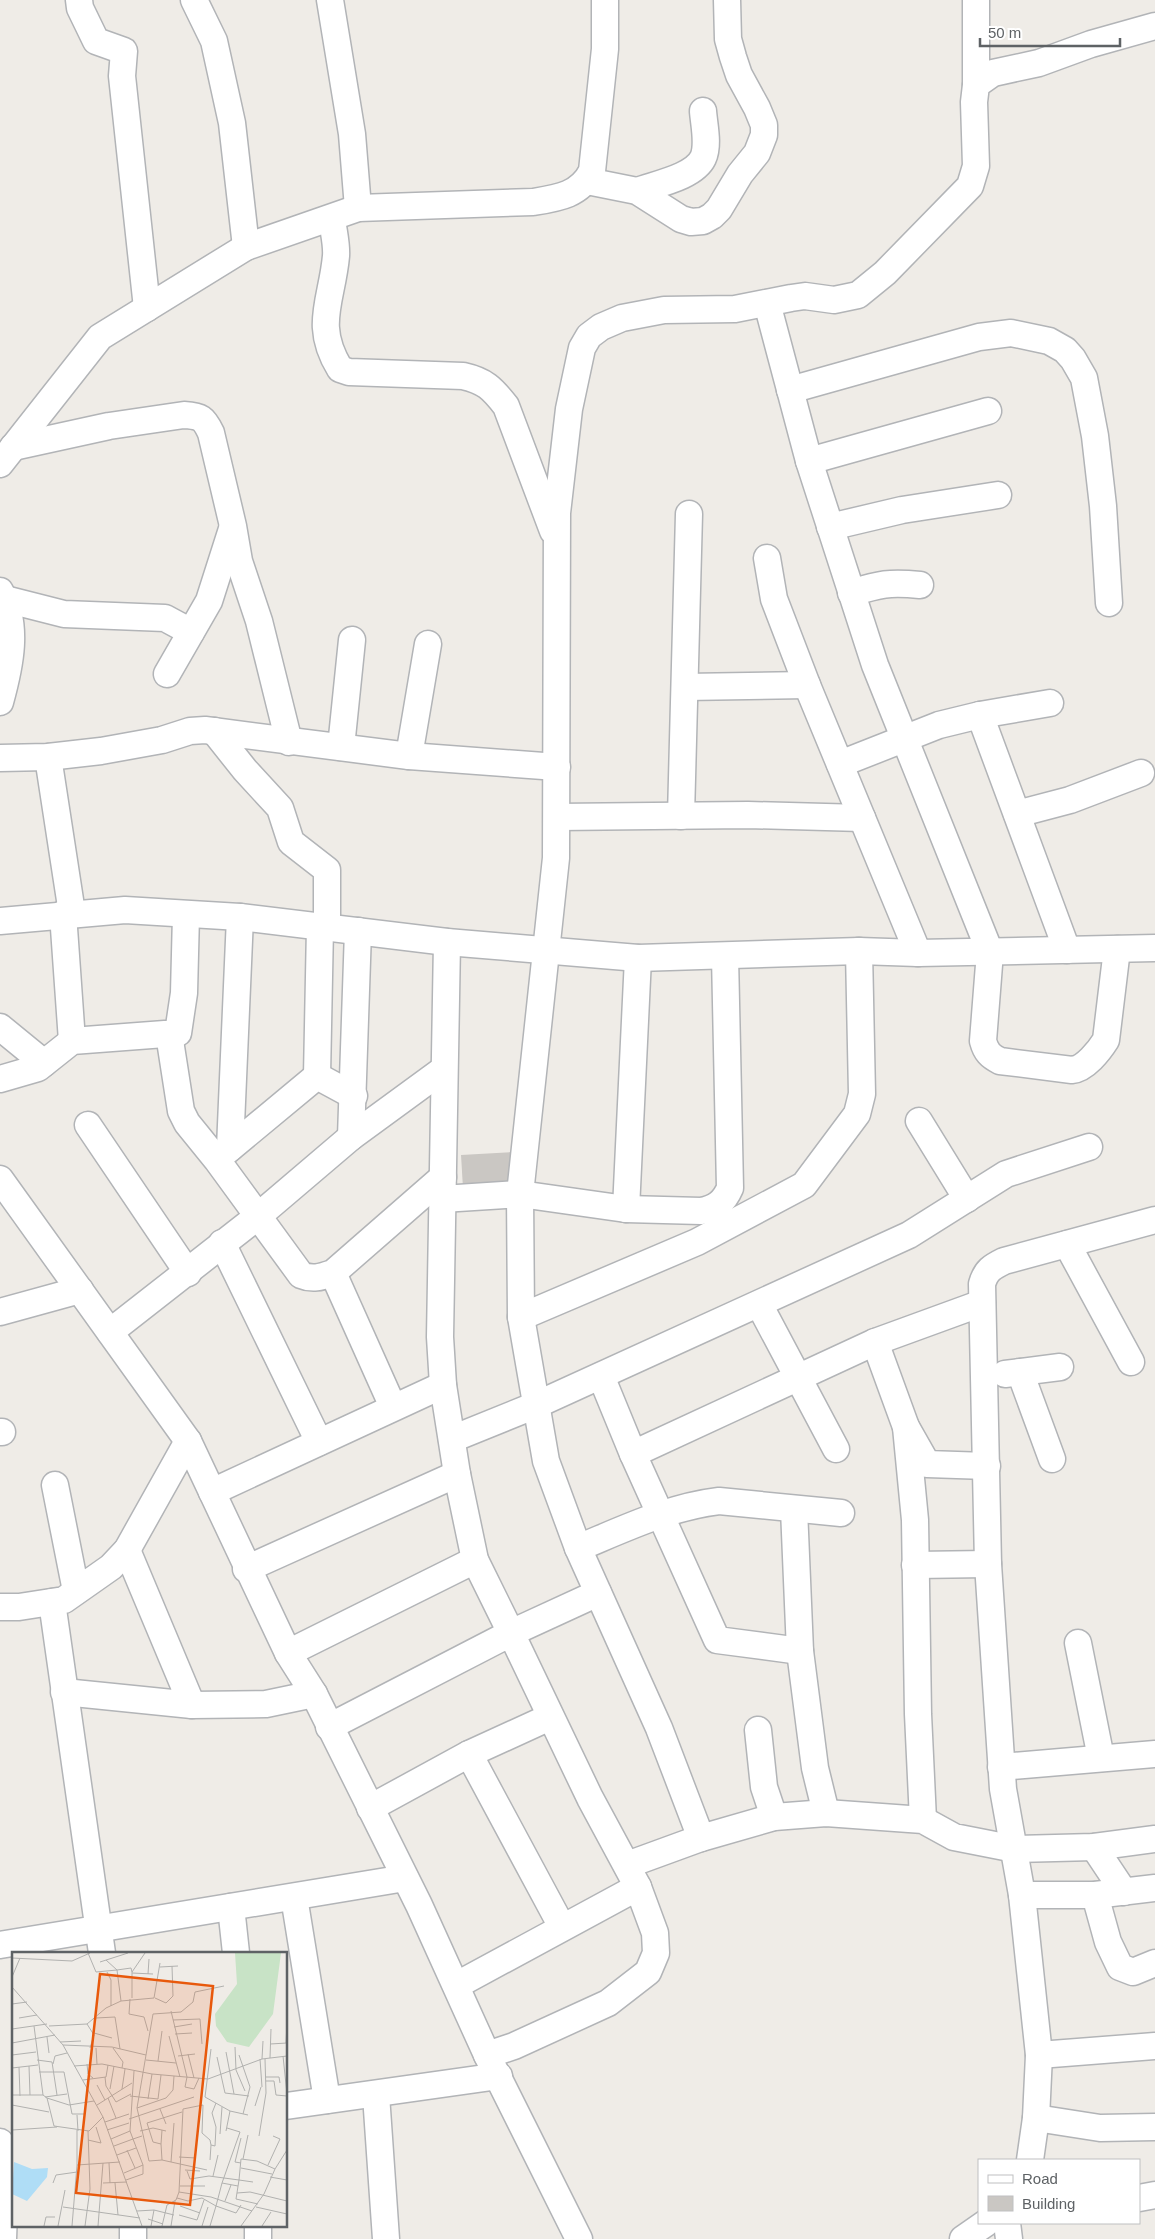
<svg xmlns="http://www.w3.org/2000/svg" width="1155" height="2239" font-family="Arial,sans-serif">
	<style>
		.building { fill: #cac7c3 }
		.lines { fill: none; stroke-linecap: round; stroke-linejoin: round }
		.minor-casing { stroke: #b2b4b7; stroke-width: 29 }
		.minor { stroke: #fff; stroke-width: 26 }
		.inset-road { fill: none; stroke: #b1b1af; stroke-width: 1 }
		.view { fill: #e8590c; fill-opacity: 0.15; stroke: #e8590c; stroke-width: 2.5 }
		.inset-edge { fill: none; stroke: #5e6265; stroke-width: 2.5 }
	</style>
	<rect width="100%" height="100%" fill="#efece7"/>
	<!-- building -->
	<path class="building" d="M513,1152L515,1184L463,1188L461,1155Z"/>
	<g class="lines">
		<defs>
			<g id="minor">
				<path d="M79,0L80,8L96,41L124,51L122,76L147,308"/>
				<path d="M194,0L214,41L232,123L246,247"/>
				<path d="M330,0L352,134L358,208"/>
				<path d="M976,0V85"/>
				<path d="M1155,26L1091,44L1039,63L993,73L976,85L974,102L976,166L970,186L885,273L858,295L834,300L805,296L791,298L735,309L664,310L622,318L601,327L589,336L582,348L569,409L557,513L556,858L520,1194L521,1317L546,1461L578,1548L659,1728L701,1838L774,1817L826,1813L923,1820L954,1837L1015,1849L1094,1847L1155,1839"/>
				<path d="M587,181L637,191L681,219L691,222L703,221L712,216L719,209L740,174L757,153L764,135V125L757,108L739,75L733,57L728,39L727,0"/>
				<path d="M637,191C656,184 694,177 703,158C709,145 704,125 703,111"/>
				<path d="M332,218C333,230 337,244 336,256C332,301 313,325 340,369L349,372L463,376C485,381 492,388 506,406L553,531"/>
				<path d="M767,303L809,461L875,665L990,952L983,1041C986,1052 990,1056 1000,1061L1072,1070C1085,1069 1099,1051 1106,1040L1117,949"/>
				<path d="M790,390L979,337L1011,333L1049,341L1065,350L1073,359L1084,378L1095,436L1103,506L1109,603"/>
				<path d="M13,447L109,426L184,415C201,416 204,418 211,433L233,526L239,561L259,621L289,742"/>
				<path d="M809,461L988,411"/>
				<path d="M0,464L100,337L246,247L358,208L533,202C558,198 580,195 592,171L605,49V0"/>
				<path d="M830,527L902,510L998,495"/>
				<path d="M767,558L774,599L807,685L918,953"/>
				<path d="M0,591C19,625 10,666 0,702"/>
				<path d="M851,593C880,584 889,582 920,585"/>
				<path d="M5,599L64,614L165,618L191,632"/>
				<path d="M167,674L209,601L232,529"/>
				<path d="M685,687L807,685"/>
				<path d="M980,715L1067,950"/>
				<path d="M214,731L245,770L280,808L291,842L327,870V928"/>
				<path d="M341,747L352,640"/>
				<path d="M409,756L428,644"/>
				<path d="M48,757L72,913"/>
				<path d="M0,758L48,757L101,751L162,740L190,731L205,730L409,756L557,767"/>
				<path d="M840,764L939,725L980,715L1050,703"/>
				<path d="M1017,814L1070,800L1141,773"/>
				<path d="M681,816L689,514"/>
				<path d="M557,817L748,815L862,818"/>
				<path d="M63,914L72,1041"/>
				<path d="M0,921L125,910L240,917L447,942L638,958L859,951L918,953L1155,948"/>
				<path d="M447,942L440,1337L443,1385L457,1474L475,1560L511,1633L598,1593"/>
				<path d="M0,1027L44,1063"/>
				<path d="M169,1034L181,1111L187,1123L217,1160L301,1275C313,1280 321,1277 333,1273L443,1177"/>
				<path d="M317,1076L320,927"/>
				<path d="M0,1079L38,1068L72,1041L178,1033L184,993L186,915"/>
				<path d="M919,1121L967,1199"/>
				<path d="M88,1125L188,1273"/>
				<path d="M351,1137L358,931"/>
				<path d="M230,1148L240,917"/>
				<path d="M223,1154L317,1076L354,1096"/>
				<path d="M0,1179L188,1441L288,1653L314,1694L419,1905L487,2055L579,2239"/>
				<path d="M442,1199L520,1194L626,1209L701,1211C716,1208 724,1202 730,1188L725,956"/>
				<path d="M626,1209L638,958"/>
				<path d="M222,1243L319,1442"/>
				<path d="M1067,1244L1131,1362"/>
				<path d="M333,1273L393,1407"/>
				<path d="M759,1304L836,1449"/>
				<path d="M0,1312L80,1290"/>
				<path d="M521,1317L697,1242L804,1185L857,1114L862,1094L859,951"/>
				<path d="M110,1332L257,1217L351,1137L444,1069"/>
				<path d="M875,1342L906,1427L927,1464L987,1466"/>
				<path d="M1020,1372L1052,1459"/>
				<path d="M1005,1374L1060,1367"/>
				<path d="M601,1376L633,1454"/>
				<path d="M906,1427L915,1520L918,1714L923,1820"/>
				<path d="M0,1432H2"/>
				<path d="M452,1439L536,1405L909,1235L1006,1174L1089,1147"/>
				<path d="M55,1485L76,1591"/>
				<path d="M212,1492L443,1385"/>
				<path d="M794,1509L800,1651L717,1640L633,1454L875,1342L982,1303"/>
				<path d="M578,1548C624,1529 669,1507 719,1501L841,1513"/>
				<path d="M915,1565L988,1564"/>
				<path d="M246,1569L457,1474"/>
				<path d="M52,1602L102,1953"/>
				<path d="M0,1607H19L64,1600L111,1567L127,1550L188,1441"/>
				<path d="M1078,1643L1101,1758"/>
				<path d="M800,1651L815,1768L826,1813"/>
				<path d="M288,1653L475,1560"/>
				<path d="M64,1692L192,1705L127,1550"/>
				<path d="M192,1705L266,1704L314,1694"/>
				<path d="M329,1727L511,1633L590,1798L638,1887L655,1933L656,1953L648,1972L608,2003L514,2046L487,2055"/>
				<path d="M758,1730L764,1787L774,1817"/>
				<path d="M469,1754L562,1927"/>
				<path d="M1001,1767L1155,1754"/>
				<path d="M370,1808L469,1754L550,1717"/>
				<path d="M1094,1847L1124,1892"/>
				<path d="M627,1865L701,1838"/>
				<path d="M1022,1895H1095L1155,1888"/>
				<path d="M1095,1895L1108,1942L1120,1967L1133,1972L1155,1963"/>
				<path d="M294,1897L327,2100"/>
				<path d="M231,1907L236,1953"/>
				<path d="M0,1945L405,1878"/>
				<path d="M457,1985L638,1887"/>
				<path d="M1039,2055L1155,2046"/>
				<path d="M376,2095L386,2239"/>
				<path d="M286,2106L499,2076"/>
				<path d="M1036,2118L1100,2128L1155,2127"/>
				<path d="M0,2142L5,2185L3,2239"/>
				<path d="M1030,2160L1036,2118L1039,2055L1022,1895L1003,1789L988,1564L982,1284C986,1270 992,1267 1004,1261L1155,1220"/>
				<path d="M1139,2198L1155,2195"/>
				<path d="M1007,2223L1009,2239"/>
				<path d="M258,2225V2239"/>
				<path d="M133,2239V2225"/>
				<path d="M963,2239L986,2223"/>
			</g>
		</defs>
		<!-- minor casing -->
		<use href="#minor" class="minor-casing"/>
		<!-- minor -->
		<use href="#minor" class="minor"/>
	</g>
	<!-- overview -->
	<g transform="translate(12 1952)">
		<rect width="275" height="275" fill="#efece7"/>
		<path d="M223,1H269L261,62L237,95L215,90L204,74L203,62L225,32Z" fill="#c8e3c6"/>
		<path d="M2,210L20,217L36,216L35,225L15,249L0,242Z" fill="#afddf6"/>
		<path class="inset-road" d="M76,1L84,20L105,18L109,49M0,6L60,9L78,1M94,8L105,18L119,16L120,20M88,10L116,1M148,15L166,14M95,20L99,28V54M120,21L141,22M136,22L137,7M0,25L8,6M0,35L51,93L91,165L130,274M120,46V20L133,1M143,46L154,51L161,44L160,14M118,47L117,62L132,65L136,79M0,52L15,50M159,59L175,125L173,135L182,137L187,126M7,66L25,63M84,66L103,65L108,97M161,68L188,67L190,92M75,72L82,83L78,96M22,74L31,143L35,146L42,174L77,179L91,165M37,74L75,72L94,56L109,49L142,46L148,11M162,75L180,72M0,77L35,72M82,81L100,86M163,82L180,81M157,84L168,125M35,85L37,101M48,90L69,89M0,91L43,83M274,91L275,71M258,92L275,91M51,93L100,95L134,103M223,95L224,118L233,139M84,96L85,112M101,96L111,110L110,116M199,97L193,145L218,159L236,163M214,100L222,142M176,102L182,126M0,103L24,100M227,103L238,135L231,162M166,104L183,102M271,104L275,142M205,105L213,141L237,144M258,106L259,77M248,107L250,135M250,107L251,89M25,108L40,110L45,143M134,108L164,111M146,109L150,79M41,112L43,104L55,101M75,112L76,122L81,126M17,114L18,143M62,114L90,112L140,122L196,127L250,107L275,104M7,115L8,144M0,116L26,113M122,119L118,179L121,187L130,184M27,120H52L60,162H73M93,125L94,134L104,150L119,142M254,125H267L268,131M71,128L94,125L96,113M254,129H262L264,143L275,144M85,133L93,148M98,137L102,114M110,137L113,117M0,143H31M118,144L146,147L149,123M33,145L55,142M35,146L57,153L82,149M96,146L104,166M136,147L140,122M0,153L37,160M85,153L120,131M243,154L249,135M125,156L154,146L161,138L162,124M148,157L154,172M65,163L66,179M117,167L182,145M93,170L117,162M215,176L228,180L210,231L226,234M0,178L45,175M65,178V213M95,178L117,171M150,178L149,192L141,190L135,171L170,160M128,179L141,176L154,179M214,179L218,159M208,182L210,155M247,184L254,141L253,107M229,186L223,210L229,211M99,187L118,179M76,188L89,191L84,175M149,192L150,208M102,194L121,187L131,213V222L114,228M115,198L123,216M105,203L124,196M167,205L184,206M231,207L236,183M198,208L199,193M159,210L162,171M97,211L98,231M256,213L268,187L261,184M229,216L260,222M173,218L188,219M195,218L150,208L137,209L125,156L141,62L169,60L181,50L183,40L212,34M175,219L178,227L197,224L227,228L224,247L246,252M112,221L131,213M201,224L206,203M258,225L275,228M241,230L227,228L229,207L245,209L263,217M41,231L44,223L65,220M91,231L115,230M103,231L106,263M168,234H193M167,240L199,245L240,259M225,241L238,240L275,249M165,246L176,249L190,246L204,254L210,231M213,249L219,233M168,254L188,261M51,255L128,266M244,255L275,262M125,259L142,258M167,263L185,268L192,248M136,267L151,272M32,274L34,265H43M46,274L53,238M60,274L65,213L108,210M73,274L78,237L76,179M86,274L91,211M139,274L142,258L162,263M150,274L155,253L164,248L167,240L171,157L191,153L190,181L198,188L199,193L203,194L204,175L200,161L204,151M159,274L163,249M190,274L196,255M198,274L204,254L224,261L229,253M229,274L252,242L263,217L275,198M250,274L259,260"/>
		<path class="view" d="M88,22L201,34L178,253L64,241Z"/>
		<rect width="275" height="275" class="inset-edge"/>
	</g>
	<!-- legend -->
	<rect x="978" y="2159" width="162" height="65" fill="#ffffff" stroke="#bfc0c1"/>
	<rect x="988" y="2175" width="25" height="8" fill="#ffffff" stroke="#bfc0c1"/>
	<text x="1022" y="2184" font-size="15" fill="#5e6265">Road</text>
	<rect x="988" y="2196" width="25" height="15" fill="#cac7c3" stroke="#bfc0c1"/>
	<text x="1022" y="2209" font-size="15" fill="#5e6265">Building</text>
	<!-- scale -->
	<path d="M980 38v8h140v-8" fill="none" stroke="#5e6265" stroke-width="2.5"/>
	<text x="988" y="38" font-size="15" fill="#5e6265" stroke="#ffffff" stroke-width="4" paint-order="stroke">50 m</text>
</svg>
